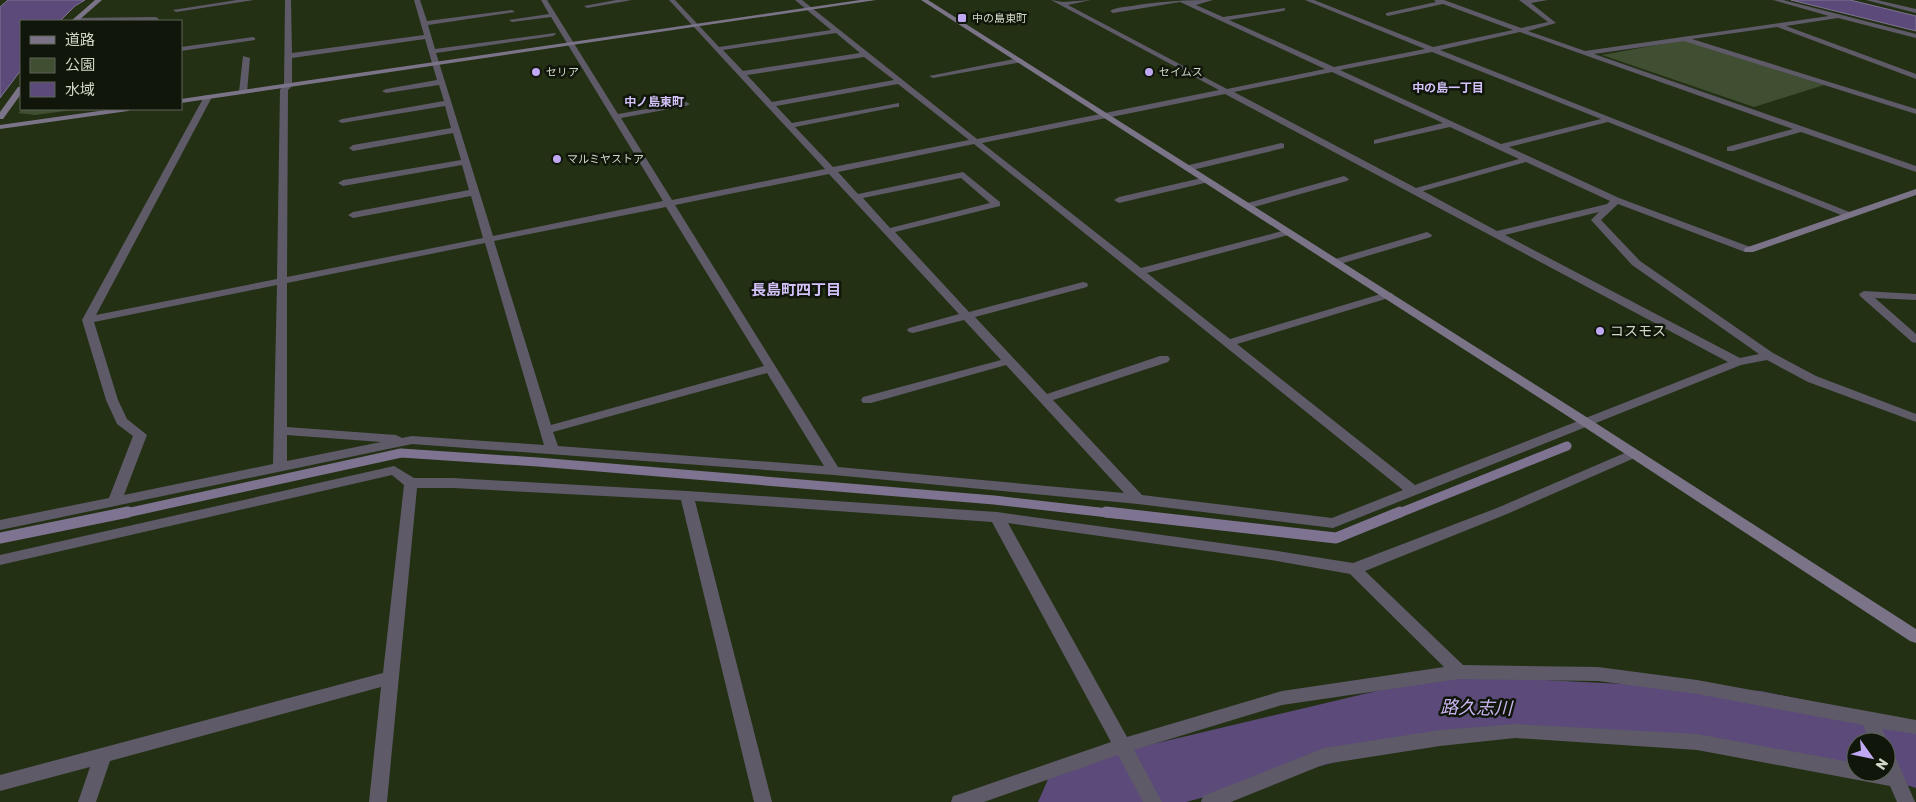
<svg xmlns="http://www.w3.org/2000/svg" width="1916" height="802" font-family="Rubik,'Noto Sans JP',sans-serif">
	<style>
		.green { fill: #404e32 }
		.water { fill: #5b4a7a; stroke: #7e7491 }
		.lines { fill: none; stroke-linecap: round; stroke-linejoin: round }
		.stream-far1 { stroke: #7e7491; stroke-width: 9 }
		.stream { stroke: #7e7491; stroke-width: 11 }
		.river { fill: #5b4a7a; fill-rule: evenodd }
		.street { fill: #5e5a68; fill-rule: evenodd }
		.secondary { fill: #7b7489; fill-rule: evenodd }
		.poi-dot { fill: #c1a8f3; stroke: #10160a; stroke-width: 2 }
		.labels { text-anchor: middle; stroke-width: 5; stroke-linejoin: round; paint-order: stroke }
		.far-poi-label { font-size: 11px; fill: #cfd7c7; stroke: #10160a; text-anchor: start }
		.far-neighbourhood-label { font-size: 12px; font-weight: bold; fill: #d3c1f9; stroke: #10160a }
		.poi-label { font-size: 14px; fill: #cfd7c7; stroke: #10160a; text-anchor: start }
		.neighbourhood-label { font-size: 15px; font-weight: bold; fill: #d3c1f9; stroke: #10160a }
		.near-water-label { font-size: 18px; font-style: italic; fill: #ccb7f4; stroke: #10160a }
	</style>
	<rect width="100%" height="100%" fill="#233014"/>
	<!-- green -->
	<g class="green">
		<path d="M1684,40L1824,85L1754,107L1602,55Z"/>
		<path d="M23,109H80L35,115L18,113Z"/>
	</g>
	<!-- water -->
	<g class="water">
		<path d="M8,0H85L75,6L60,21H21V70L0,98V7Z"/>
		<path d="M1791,0H1850L1916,16V31Z"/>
	</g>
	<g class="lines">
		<!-- stream-far1 -->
		<g class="stream-far1">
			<path d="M122,514L401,453L538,462L994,500L1117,514"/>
			<path d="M1397,514L1567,446"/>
		</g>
		<!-- stream -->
		<g class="stream">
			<path d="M1106,512L1336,538L1400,512"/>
			<path d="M0,538L128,512"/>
		</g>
		<!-- river -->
		<path class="river" d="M1444,675L1761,691L1856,711L1880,719L1886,717L1916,724V788L1862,772H1886V742H1856V772H1860L1856,773L1761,751L1444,733L1186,802H1038L1049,777L1111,754Z"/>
		<!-- street -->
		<g class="street">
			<path d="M237,0H254L176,12L173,10Z"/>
			<path d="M285,0H291L292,53L424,35L414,0H420L427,21L512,10L515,12L428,25L435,49L555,33L556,34L553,36L436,53L493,236L663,201L551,17L512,22L509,20L549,14L541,0H547L618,114L686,102L690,104L686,106L621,118L672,200L825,169L669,0H675L719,47L831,30L795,0H802L977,139L1219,90L1051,0L1063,2L1091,0L1068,5L1227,89L1325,69L1180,2L1113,13L1110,11C1116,7 1125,7 1132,6C1160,1 1186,0 1213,0L1196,5L1223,17L1285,8V10L1283,11L1229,20L1334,67L1425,49L1305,0H1314L1433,47L1513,30L1443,4L1388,16L1386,15V13L1436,2L1434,0H1444L1521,28L1548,22L1519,0H1548L1531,3L1556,23L1528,31L1585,51L1829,16L1773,0H1783L1916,34V38L1838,18L1786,26L1916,74V79L1777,27L1692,39L1916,109V114L1684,41L1594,54L1916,166V172L1801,132L1733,151H1727V147L1793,129L1520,32L1440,50L1852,213V217H1846L1608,122L1509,147L1619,198L1753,248V252H1745L1618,204L1601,220L1640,261L1773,353L1816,376L1916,414V422L1808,382L1767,360L1741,365L1333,528L1138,504L834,475L412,444L0,530V520L109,498L133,436L117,424L106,400L82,320L205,95L212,97L96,315L277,279L280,90L284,85ZM836,33L860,53L743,71L723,50ZM425,39L437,80L386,89L382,91L386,93L439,85L444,101L342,119L338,121L342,123L445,106L451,128L353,145L349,148L353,151L453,133L461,160L343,180L338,183L343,186L462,165L469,190L353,212L348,215L353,218L471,196L483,238L287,277L288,90L292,86V58ZM1432,52L1601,119L1501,144L1340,70ZM864,57L894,80L772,102L747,75ZM1332,72L1443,123L1374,140V144L1450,127L1519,159L1416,188L1234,92ZM898,84L969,140L833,167L795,127L896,107H899V103L792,123L776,106ZM1225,94L1728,362L1415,485L1237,344L1392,297L1393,295L1392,293H1384L1230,339L1147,273L1292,234V230H1286L1141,268L982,143ZM974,144L1403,490L1332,518L1142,495L1053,400L1168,362L1170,359L1168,356H1160L1047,394L975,317L1087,287L1088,285L1087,283L1083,282L969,312L895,232L1000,206V202L963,172L858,194L838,172ZM1526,162L1610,201L1607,204L1497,231L1423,191ZM829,174L959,314L909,328L907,330L909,332L913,333L964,320L1001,360L863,397L861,400L863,403H871L1006,365L1124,493L838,467L675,205ZM961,178L990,203L890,228L863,198ZM666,207L764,366L551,425L494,241ZM1599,212L1591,220L1632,265L1759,354L1740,358L1505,235ZM485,243L544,445L412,436L402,438L396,435L287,427V283ZM277,285L273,464L124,495L147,435L127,419L118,400L94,322ZM767,373L824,466L558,446L553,432ZM287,435L381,442L287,461Z"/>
			<path d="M616,0H632L587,8L584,6Z"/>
			<path d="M1866,0H1877L1916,9V13Z"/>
			<path d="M156,17L159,19L158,20H72L75,18Z"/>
			<path d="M253,37L255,38V40L181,51V47Z"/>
			<path d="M243,56L250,58L247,92L243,94L239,92Z"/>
			<path d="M1019,58L1023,60L1022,62L933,78L929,76Z"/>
			<path d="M1281,143L1284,144V148L1188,171L1184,168L1185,166Z"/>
			<path d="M1344,176L1349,179L1347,181L1247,209L1242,206L1244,204Z"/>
			<path d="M1206,177L1211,180L1209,182L1119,203L1114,200L1119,197Z"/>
			<path d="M1427,232L1432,235L1431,237L1340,264L1336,265L1331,262L1332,260Z"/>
			<path d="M1864,291L1916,294V300L1875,298L1916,334V343L1912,342L1860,296L1859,294Z"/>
			<path d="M1634,449L1641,453L1639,456L1507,514L1365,571L1463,665L1598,667L1697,680L1916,720V734L1882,729L1888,742L1886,746V742H1870L1863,725L1697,694L1598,681L1459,679L1282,705L1134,750L1162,802H1143L1118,755L984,802H951L953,796L960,794L1111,742L992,522L695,501L772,802H754L681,500L453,488H417L387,802H369L381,687L110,761L96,802H78L90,767L0,791V775L383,673L404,485L392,475L0,565V555L394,466L414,478H453L687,491L997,512L1271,550L1353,563L1497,508ZM1008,523L1271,560L1350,574L1444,667L1282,691L1127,737Z"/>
			<path d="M1515,724L1697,734L1856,763V772H1886V747L1892,749L1915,802H1897L1890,786L1697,750L1515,738L1440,746L1325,764L1231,802H1201L1203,796L1324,748L1440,730Z"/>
		</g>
		<!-- secondary -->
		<g class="secondary">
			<path d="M95,0H102L78,21H71Z"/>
			<path d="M860,0H876L181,103V99Z"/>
			<path d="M921,0H928L1577,411L1916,629V643L1910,641L1569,417Z"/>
			<path d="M18,87H21V94L3,119H0V112Z"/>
			<path d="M113,109H132L128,111L0,129V125Z"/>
			<path d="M1916,189V195L1753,252H1745L1744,250L1745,248Z"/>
		</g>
	</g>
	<!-- markers -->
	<g class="poi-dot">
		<rect x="957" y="13" width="10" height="10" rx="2.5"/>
		<circle cx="536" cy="72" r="5"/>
		<circle cx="1149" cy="72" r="5"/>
		<circle cx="557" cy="159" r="5"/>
		<circle cx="1600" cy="331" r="5"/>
	</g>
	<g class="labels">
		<!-- far-poi labels -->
		<g class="far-poi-label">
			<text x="972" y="22">中の島東町</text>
			<text x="546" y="76">セリア</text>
			<text x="1159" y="76">セイムス</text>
			<text x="567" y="163">マルミヤストア</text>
		</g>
		<!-- far-neighbourhood labels -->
		<g class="far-neighbourhood-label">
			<text x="1448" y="92">中の島一丁目</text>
			<text x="654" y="106">中ノ島東町</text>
		</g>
		<!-- poi labels -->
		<g class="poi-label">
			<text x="1610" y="336">コスモス</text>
		</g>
		<!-- neighbourhood labels -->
		<g class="neighbourhood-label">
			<text x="796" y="295">長島町四丁目</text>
		</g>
		<!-- near-water labels -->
		<g class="near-water-label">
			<text transform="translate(1476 708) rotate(1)" y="6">路久志川</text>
		</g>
	</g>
	<!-- legend -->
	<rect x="20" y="20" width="162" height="90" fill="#10160a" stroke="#5c6356"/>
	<rect x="30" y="36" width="25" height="8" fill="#7b7489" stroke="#5c6356"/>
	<text x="65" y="45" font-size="15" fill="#cfd7c7">道路</text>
	<rect x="30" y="58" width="25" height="15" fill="#404e32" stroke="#5c6356"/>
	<text x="65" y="70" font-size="15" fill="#cfd7c7">公園</text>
	<rect x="30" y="82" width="25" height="15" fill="#5b4a7a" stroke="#5c6356"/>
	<text x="65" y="95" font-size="15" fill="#cfd7c7">水域</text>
	<!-- north arrow -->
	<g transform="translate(1871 757) rotate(123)"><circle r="24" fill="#10160a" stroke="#5c6356"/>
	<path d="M0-4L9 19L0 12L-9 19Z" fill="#c1a8f3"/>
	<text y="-8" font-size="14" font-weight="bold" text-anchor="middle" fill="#cfd7c7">N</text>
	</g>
</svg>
